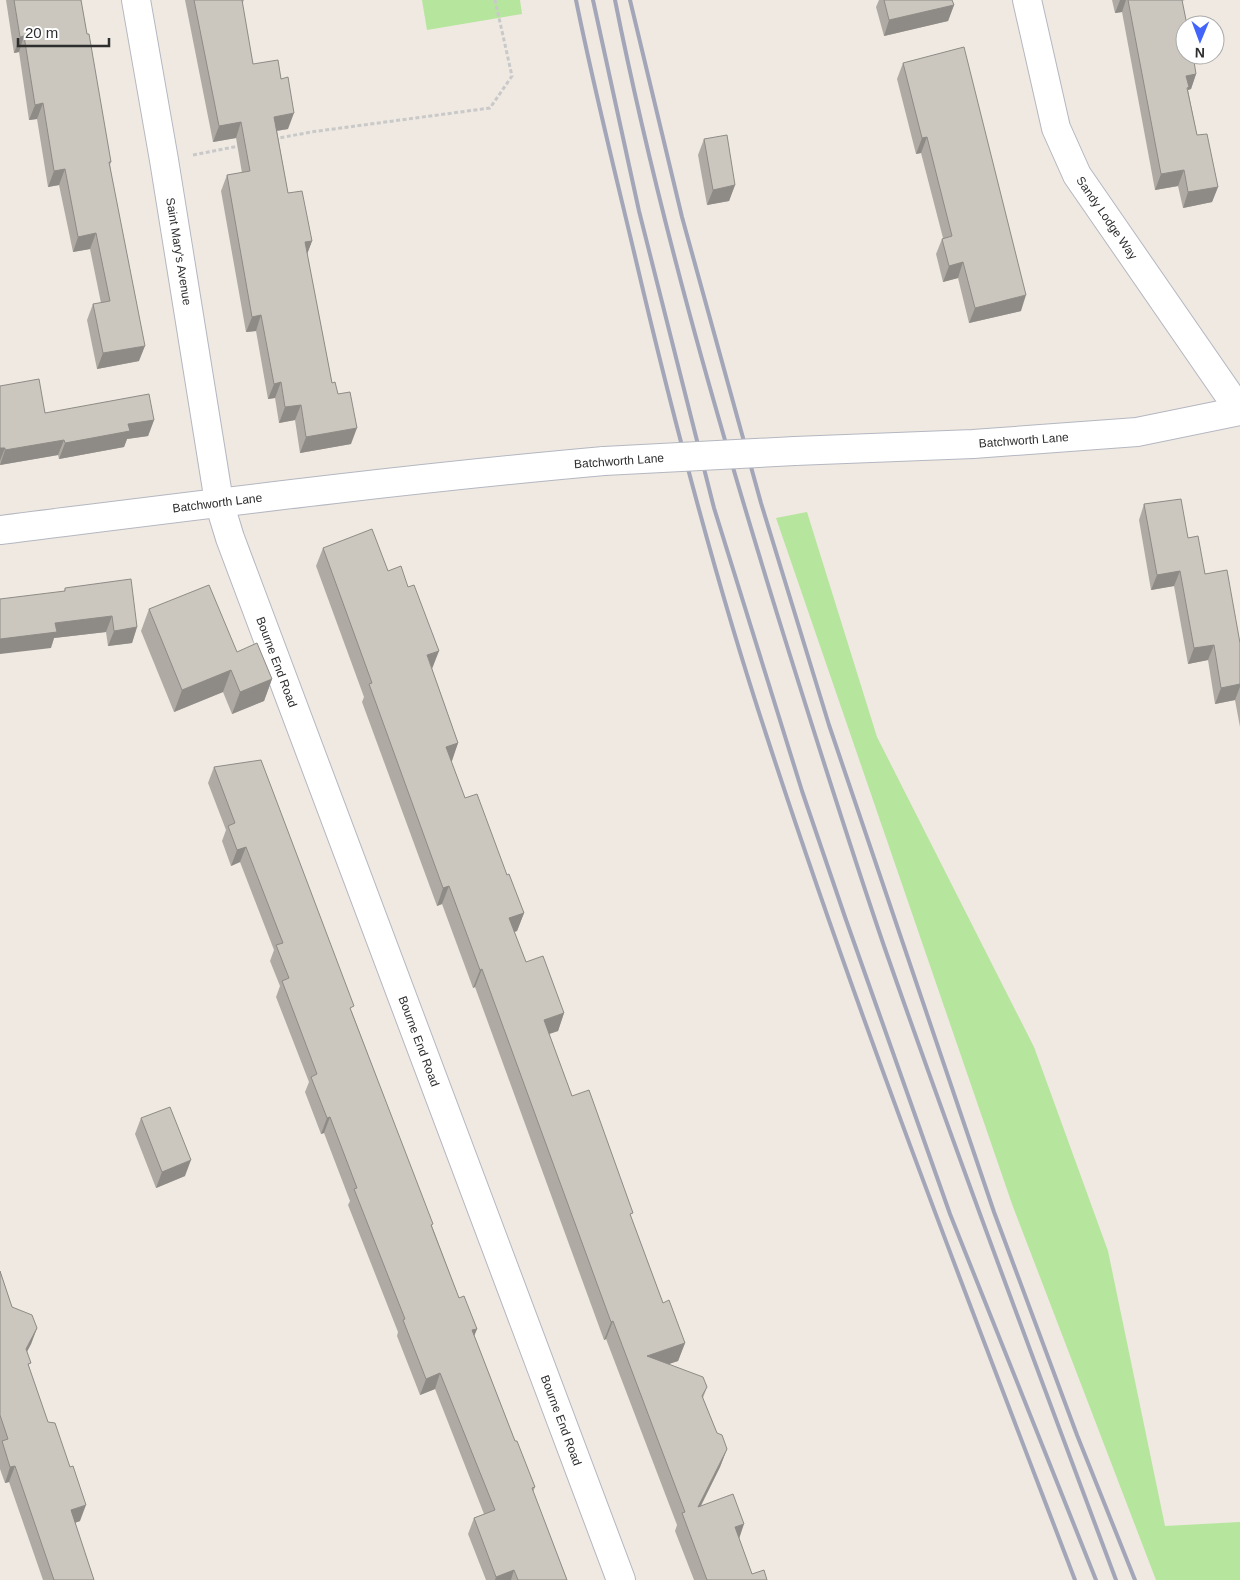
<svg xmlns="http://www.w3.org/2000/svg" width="1240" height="1580" font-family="Helvetica,sans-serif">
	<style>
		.green { fill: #b6e59e }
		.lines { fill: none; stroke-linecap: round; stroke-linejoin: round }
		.street-casing { stroke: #b4b7c1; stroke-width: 30 }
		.secondary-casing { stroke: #b4b7c1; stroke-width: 30 }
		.path { stroke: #c9c9c9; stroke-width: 3; stroke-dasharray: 4 2.5; stroke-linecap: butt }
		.street { stroke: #fff; stroke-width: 28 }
		.secondary { stroke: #fff; stroke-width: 28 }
		.rail { stroke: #a3a6b8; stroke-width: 4 }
		.secondary-bridge-casing { stroke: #b4b7c1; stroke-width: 30; stroke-linecap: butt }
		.secondary-bridge { stroke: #fff; stroke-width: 28 }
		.wall { fill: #afaba4 }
		.shaded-wall { fill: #8e8b86 }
		.building { fill: #cbc7bf; stroke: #8e8b86 }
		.labels { text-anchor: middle; stroke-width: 4; stroke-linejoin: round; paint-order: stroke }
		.street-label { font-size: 12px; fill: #2e2e2e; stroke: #fff }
	</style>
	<rect width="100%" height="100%" fill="#efe9e1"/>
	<!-- green -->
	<g class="green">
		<path d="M422,0H520L522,14L427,30Z"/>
		<path d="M807,512L877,737L1034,1047L1108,1251L1165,1526L1240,1522V1580H1156L1012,1204L776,518Z"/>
	</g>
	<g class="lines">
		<defs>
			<g id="street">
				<path id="s1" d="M136,0L164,160L219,502L230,538L621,1580"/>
			</g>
			<g id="secondary">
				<path id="s2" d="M1027,0L1056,128L1077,175L1240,411"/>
				<path id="s3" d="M795,451L973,444L1137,432L1240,411"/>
				<path id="s4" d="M0,530C201,505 402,479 604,461"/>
			</g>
		</defs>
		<!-- street casing -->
		<use href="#street" class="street-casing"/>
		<!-- secondary casing -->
		<use href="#secondary" class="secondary-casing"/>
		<!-- path -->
		<g class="path">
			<path d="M274,139L311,132L490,108L512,76L495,0"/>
			<path d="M193,155L239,146"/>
		</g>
		<!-- street -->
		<use href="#street" class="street"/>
		<!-- secondary -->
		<use href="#secondary" class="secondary"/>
		<!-- rail -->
		<g class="rail">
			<path d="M576,0C593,84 614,168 634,252C672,414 714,576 766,734C859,1020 968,1300 1075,1580"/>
			<path d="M593,0L639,211L714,508L802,791L845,917L950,1214L1096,1580"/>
			<path d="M615,0C657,210 716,416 779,620C813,729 847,838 884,946C958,1158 1037,1369 1116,1580"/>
			<path d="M630,0L682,217L761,503L829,725L994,1212L1077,1435L1135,1580"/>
		</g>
		<defs>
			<path id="secondary-bridge" d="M604,461L795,451"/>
		</defs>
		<!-- secondary-bridge casing -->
		<use href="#secondary-bridge" class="secondary-bridge-casing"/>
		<!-- secondary-bridge -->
		<use href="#secondary-bridge" class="secondary-bridge"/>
	</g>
	<!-- wall -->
	<g class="wall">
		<path d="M6,0H81L87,34L111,162L110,165L139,361L97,369L87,320L93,304L101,303L90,249L73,252L59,185L48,187L37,119L29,120L19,52L14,53Z"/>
		<path d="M185,0H244L242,4L253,64L288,129L277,131L288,193L312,241L307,254L332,383L338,394L351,444L300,453L295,420L279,423L275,398L268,399L256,331L246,332L221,191L227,175L242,173L236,138L213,142Z"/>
		<path d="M879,0H952L954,5L948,21L884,36L876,7Z"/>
		<path d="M1112,0H1185L1182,1L1196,74L1191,89L1188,90L1197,135L1218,187L1212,202L1183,208L1178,186L1155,190L1122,12L1115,13Z"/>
		<path d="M903,63L1021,311L969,323L958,278L943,282L936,254L942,239L943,238L921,153L916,154L897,79Z"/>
		<path d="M704,139L735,185L729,201L707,205L698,155Z"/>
		<path d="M0,386L45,413L154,420L148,436L127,439L124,447L59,459L58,455L0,465Z"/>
		<path d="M1144,504L1188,538L1205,574L1240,643V727L1235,700L1215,704L1208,660L1188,664L1174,586L1151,590L1139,520Z"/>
		<path d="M323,548L388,571L432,669L458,743L451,761L465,798L507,875L524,913L517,931L514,932L526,962L564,1013L558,1031L549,1034L572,1096L631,1218L663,1303L685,1343L678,1361L668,1364L707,1387L703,1398L717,1433L727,1449L720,1467L701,1506L739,1538L752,1574L767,1580H694L675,1531L677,1525L606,1339L604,1340L475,987L473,988L442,904L437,906L362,702L364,697L316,566Z"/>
		<path d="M65,588L137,627L132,643L108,646L106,632L54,638L51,648Z"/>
		<path d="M149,609L237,652L272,679L264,701L232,714L223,692L174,712L141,631Z"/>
		<path d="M214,767L352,1012L459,1298L477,1329L474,1335L515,1441L535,1487L533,1492L567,1580H486L468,1534L474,1518L484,1514L435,1389L420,1395L397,1336L398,1332L348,1205L350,1201L324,1133L321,1134L305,1092L309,1082L276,997L280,986L270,961L274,950L240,862L231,866L222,841L226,830L208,783Z"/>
		<path d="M141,1118L185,1176L156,1188L135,1134Z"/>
		<path d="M0,1271L12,1307L37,1328L31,1344L27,1352L29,1367L80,1521L75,1523L94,1580H43L9,1482L5,1483L0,1469Z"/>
	</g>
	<!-- shaded-wall -->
	<g class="shaded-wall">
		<path d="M1120,0H1126L1122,12L1115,13Z"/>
		<path d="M954,5L948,21L884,36L889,20Z"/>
		<path d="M24,36L19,52L14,53L20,37Z"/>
		<path d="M1196,74L1191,89L1188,90L1186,76Z"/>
		<path d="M43,103L37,119L29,120L35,105Z"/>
		<path d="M294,113L288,129L268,132L274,117Z"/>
		<path d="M241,122L236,138L213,142L219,126Z"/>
		<path d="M927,137L921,153L916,154L922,138Z"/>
		<path d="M65,169L59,185L48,187L54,171Z"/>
		<path d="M1184,170L1178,186L1155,190L1161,174Z"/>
		<path d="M735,185L729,201L707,205L713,190Z"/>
		<path d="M1218,187L1212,202L1183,208L1188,192Z"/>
		<path d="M96,233L90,249L73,252L78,237Z"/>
		<path d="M312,241L306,257L305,242Z"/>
		<path d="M963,262L958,278L943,282L949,266Z"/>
		<path d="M1026,295L1021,311L969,323L975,308Z"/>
		<path d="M261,315L256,331L246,332L252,317Z"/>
		<path d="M145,346L139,361L97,369L103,353Z"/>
		<path d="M281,382L275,398L268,399L274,384Z"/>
		<path d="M301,405L295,420L279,423L285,407Z"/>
		<path d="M154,420L148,436L127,439L124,447L59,459L65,443L128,424Z"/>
		<path d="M357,428L351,444L300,453L306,437Z"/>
		<path d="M64,440L58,455L0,465L5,450Z"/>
		<path d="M0,448H5L0,461Z"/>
		<path d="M1180,571L1174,586L1151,590L1157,575Z"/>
		<path d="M112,616L106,632L54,638L51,648L0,654V639L55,623Z"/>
		<path d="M137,627L132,643L108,646L114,631Z"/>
		<path d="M1214,645L1208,660L1188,664L1194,648Z"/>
		<path d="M439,651L432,669L427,655Z"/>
		<path d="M231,670L223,692L174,712L182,690Z"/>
		<path d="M272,679L264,701L232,714L240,692Z"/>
		<path d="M1240,684V687L1235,700L1215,704L1221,688Z"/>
		<path d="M458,743L452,761L440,765L446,747Z"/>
		<path d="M246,847L240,862L231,866L237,850Z"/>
		<path d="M449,886L442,904L437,906L443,888Z"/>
		<path d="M524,913L517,931L503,936L509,918Z"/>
		<path d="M482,969L475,987L473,988L480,970Z"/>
		<path d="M564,1013L558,1031L537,1038L544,1020Z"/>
		<path d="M330,1117L324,1133L321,1134L327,1118Z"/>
		<path d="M191,1160L185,1176L156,1188L162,1172Z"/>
		<path d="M613,1321L606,1339L604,1340L611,1322Z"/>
		<path d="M37,1328L31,1344L20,1364L26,1349Z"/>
		<path d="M477,1329L471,1344L472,1330Z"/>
		<path d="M685,1343L678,1361L640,1374L647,1356Z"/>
		<path d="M440,1373L435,1389L420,1395L426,1379Z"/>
		<path d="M727,1449L720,1467L691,1525L698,1507Z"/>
		<path d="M15,1466L9,1482L5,1483L10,1467Z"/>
		<path d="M86,1505L80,1521L65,1526L71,1510Z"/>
		<path d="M744,1524L738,1542L735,1527Z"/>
		<path d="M514,1570L511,1580H495L496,1577Z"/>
	</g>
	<!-- building -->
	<g class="building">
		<path d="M14,0H81L87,34H89L111,162H109L145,346L103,353L93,304L110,301L96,233L78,237L65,169L54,171L43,103L35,105L24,36L20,37Z"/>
		<path d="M194,0H242L253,64L278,60L281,79L288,77L294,113L274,117L288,193L302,191L312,241L305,242L332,383L335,382L338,394L350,392L357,428L306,437L301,405L285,407L281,382L274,384L261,315L252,317L227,175L250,171L241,122L219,126Z"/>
		<path d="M884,0H952L954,5L889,20Z"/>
		<path d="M1128,0H1182L1187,25H1185V55H1193L1196,74L1186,76L1189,87L1187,88L1197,135L1207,134L1218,187L1188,192L1184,170L1161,174Z"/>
		<path d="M964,47L1026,295L975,308L963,262L949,266L942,239L952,236L927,137L922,138L903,63Z"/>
		<path d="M727,135L735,185L713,190L704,139Z"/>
		<path d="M39,379L45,413L149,394L154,420L128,424L130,431L65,443L64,440L5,450V448H0V386Z"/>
		<path d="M1181,499L1188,538L1198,536L1205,574L1227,570L1240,643V684L1221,688L1214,645L1194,648L1180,571L1157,575L1144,504Z"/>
		<path d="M372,529L388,571L401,566L408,587L414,585L439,651L427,655L458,743L446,747L465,798L477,794L507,875L509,874L524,913L509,918L526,962L543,956L564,1013L544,1020L572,1096L589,1090L633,1213L630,1214L663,1303L669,1300L685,1343L647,1356L703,1377L707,1387L702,1396L717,1433L722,1435L727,1449L698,1507L733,1494L744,1524L735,1527L752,1574L764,1570L767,1580H707L682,1513L685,1512L613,1321L611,1322L482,969L480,970L449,886L443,888L369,684L372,683L323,548Z"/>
		<path d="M131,579L137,627L114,631L112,616L55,623L57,632L0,639V599L65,591V588Z"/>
		<path d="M209,585L237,652L257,643L272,679L240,692L231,670L182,690L149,609Z"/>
		<path d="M261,760L354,1006L350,1008L433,1224L431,1225L459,1298L464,1296L477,1329L472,1330L515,1441H517L535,1487L532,1488L567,1580H518L514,1570L496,1577L474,1518L495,1510L440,1373L426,1379L403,1320L405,1319L354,1189L357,1188L330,1117L327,1118L311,1077L317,1074L282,981L289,978L276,945L283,943L246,847L237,850L228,826L235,823L214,767Z"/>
		<path d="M170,1107L191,1160L162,1172L141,1118Z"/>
		<path d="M0,1271L12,1307L32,1315L37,1328L26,1349L31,1363L28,1364L48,1422L55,1423L70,1467L73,1466L86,1505L71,1510L94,1580H54L15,1466L10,1467L2,1441L8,1439L0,1415Z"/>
	</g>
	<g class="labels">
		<!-- street labels -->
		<g class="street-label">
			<text dy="4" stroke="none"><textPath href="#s2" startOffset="235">Sandy Lodge Way</textPath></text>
			<text dy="4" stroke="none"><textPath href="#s1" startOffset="255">Saint Mary's Avenue</textPath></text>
			<text dy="4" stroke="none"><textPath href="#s3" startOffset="229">Batchworth Lane</textPath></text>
			<text transform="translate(619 461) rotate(-4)" y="4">Batchworth Lane</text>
			<text dy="4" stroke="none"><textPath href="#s4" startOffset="219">Batchworth Lane</textPath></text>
			<text dy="4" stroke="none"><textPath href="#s1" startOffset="679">Bourne End Road</textPath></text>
			<text dy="4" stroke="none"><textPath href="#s1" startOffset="1084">Bourne End Road</textPath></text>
			<text dy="4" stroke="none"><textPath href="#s1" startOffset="1489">Bourne End Road</textPath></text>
		</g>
	</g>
	<!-- north arrow -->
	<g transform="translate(1200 40) rotate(181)"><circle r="24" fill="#ffffff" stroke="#ababab"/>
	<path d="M0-4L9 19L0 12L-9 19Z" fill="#4264fb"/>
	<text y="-8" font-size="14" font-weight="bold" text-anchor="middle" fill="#2e2e2e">N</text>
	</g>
	<!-- scale -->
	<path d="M18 38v8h91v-8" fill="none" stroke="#2e2e2e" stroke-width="2.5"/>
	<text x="25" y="38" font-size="15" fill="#2e2e2e" stroke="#ffffff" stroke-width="4" paint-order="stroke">20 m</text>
</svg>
